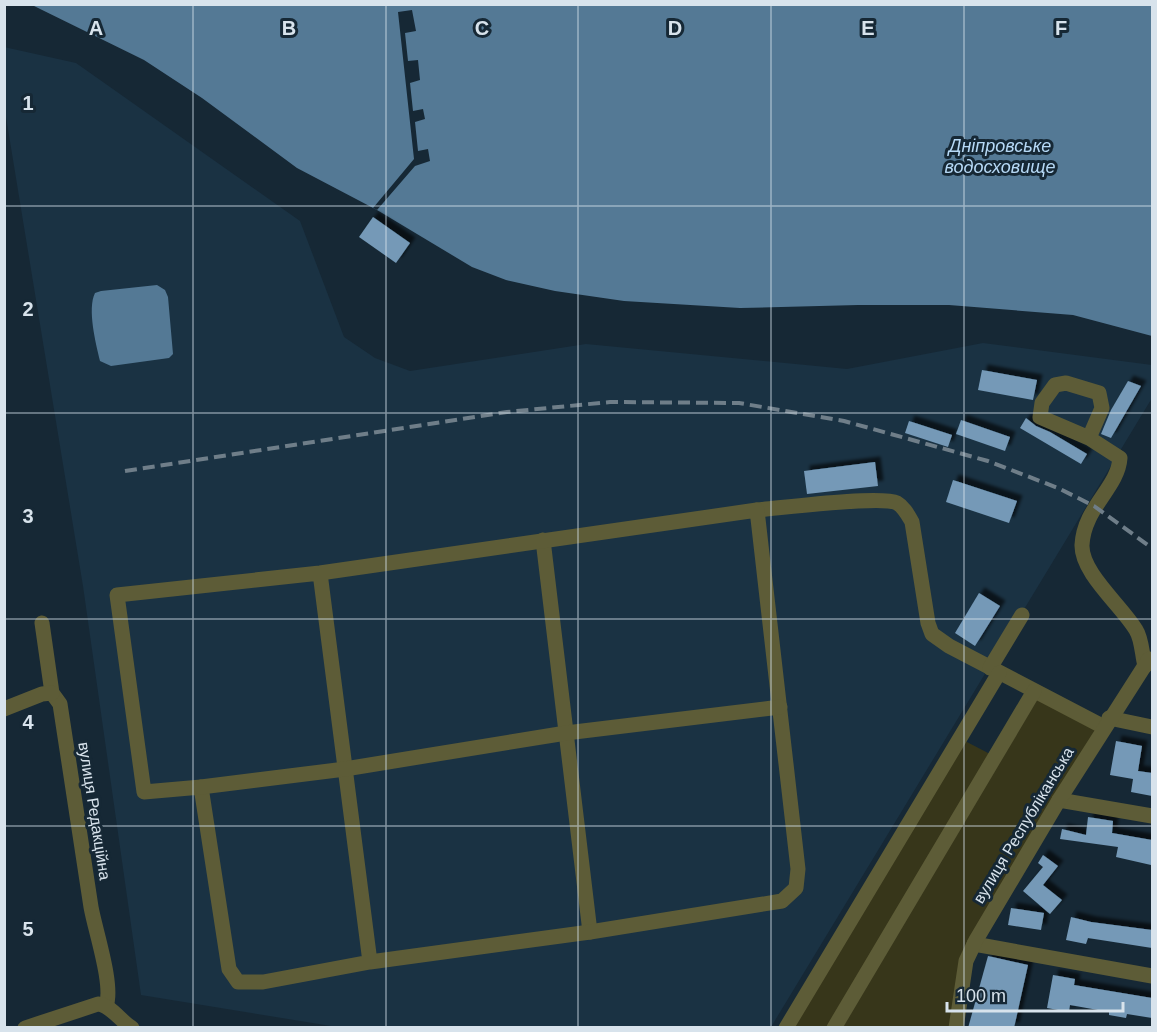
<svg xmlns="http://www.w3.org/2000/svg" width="1157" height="1032" font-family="Arial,sans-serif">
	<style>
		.built { fill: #1a3243 }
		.green { fill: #37361a }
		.water { fill: #547995 }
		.pier { fill: #162835 }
		.building { fill: #7499b7; filter: url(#shadow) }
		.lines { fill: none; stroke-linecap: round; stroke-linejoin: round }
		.minor { stroke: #5d5c37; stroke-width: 15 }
		.rail { stroke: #6f7e89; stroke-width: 4; stroke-dasharray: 12 6; stroke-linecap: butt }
		.grid { fill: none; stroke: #d8e3ec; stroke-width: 1.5; stroke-opacity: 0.55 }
		.labels { text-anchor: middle; stroke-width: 6; stroke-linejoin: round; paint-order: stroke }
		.street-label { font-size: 16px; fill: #d8e3ec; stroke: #162835 }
		.water-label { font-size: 18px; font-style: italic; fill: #b6d9f6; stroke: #162835 }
		.grid-label { font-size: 20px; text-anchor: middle; font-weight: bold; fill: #d8e3ec; stroke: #162835; stroke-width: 6; stroke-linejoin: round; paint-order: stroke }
	</style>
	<defs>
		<filter id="shadow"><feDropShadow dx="5.5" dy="-5.5" stdDeviation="1.5" flood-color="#0009"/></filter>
	</defs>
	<rect width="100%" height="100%" fill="#162835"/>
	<!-- built -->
	<path class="built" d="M4,47L76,63L300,221L344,337L375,358L410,371L586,344L847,369L983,343L1152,365V398L771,1027H337L141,995L83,586L5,111Z"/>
	<!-- green -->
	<g class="green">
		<path d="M1038,698L1097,729L962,953L950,1027L842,1028Z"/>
		<path d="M965,741L990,754L829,1027L792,1028Z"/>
	</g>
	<!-- water -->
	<g class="water">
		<path d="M32,5H1152V336L1073,315L949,305H858L740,308L624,301L555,291L506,280L472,267L377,210L297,168L202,98L144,60Z"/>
		<path d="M157,285L165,290L168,297L173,354L169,358L111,366L100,361C96,344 87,309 95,293L101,291Z"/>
	</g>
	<!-- pier -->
	<path class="pier" d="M412,10L416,31L405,33L408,61L418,60L420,80L410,83L413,111L423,109L425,119L415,122L418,151L428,149L430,161L415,166L377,210L373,208L414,159L398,12Z"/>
	<!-- building -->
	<g class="building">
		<path d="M373,217L410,243L396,263L359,237Z"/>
		<path d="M982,370L1037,380L1033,400L978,390Z"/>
		<path d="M1128,381L1141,386L1111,438L1101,434L1111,410Z"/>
		<path d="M1026,418L1036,426L1050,432L1087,454L1081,464L1020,428Z"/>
		<path d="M961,420L1010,437L1005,451L956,434Z"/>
		<path d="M909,421L952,435L948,447L905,433Z"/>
		<path d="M875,462L878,486L807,494L804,471Z"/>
		<path d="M953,480L1017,501L1009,523L946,502Z"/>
		<path d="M979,593L1000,606L975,646L955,633Z"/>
		<path d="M1116,741L1142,746L1138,771L1152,773V796L1131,792L1133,779L1110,775Z"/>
		<path d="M1088,817L1113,821L1112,833L1152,840L1151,865L1116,857L1118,847L1060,839L1062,829L1086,835Z"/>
		<path d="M1043,855L1058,866L1043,885L1062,900L1050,914L1023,891L1043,867L1038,863Z"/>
		<path d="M1011,908L1044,913L1041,930L1008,925Z"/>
		<path d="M1071,917L1091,922L1152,930V948L1088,938L1086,944L1066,940Z"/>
		<path d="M988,956L1028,965L1014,1028H968Z"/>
		<path d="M1053,975L1075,979L1074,985L1152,998V1018L1127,1014L1126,1018L1109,1015V1012L1070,1005L1069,1012L1047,1008Z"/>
	</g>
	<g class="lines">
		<!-- minor -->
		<g class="minor">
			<path d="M1089,438L1102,408L1099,393L1066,383L1055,385L1042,403L1040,417L1089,438L1120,458C1118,488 1084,507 1082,545C1081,573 1122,606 1136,630C1142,639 1142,655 1145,666"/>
			<path d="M757,510C781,508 881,495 897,503C904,507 908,515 912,522L928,623L932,634L949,646L1104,727"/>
			<path d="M543,540L590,932"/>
			<path d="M320,573L370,962L590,932L782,901L796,888L798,869L757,510L320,573L117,595L144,792L201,787L229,969L238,982H263L370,962"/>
			<path d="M42,623L52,693L60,704C70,771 80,839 91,907C95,930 114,986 106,1006"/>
			<path d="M990,668L1022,615"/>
			<path d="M4,709L42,694L52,693"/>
			<path d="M1109,718L1152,727"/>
			<path d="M201,787L345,769L566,733L780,707"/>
			<path d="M1059,800L1152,816"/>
			<path d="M974,944L1152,976"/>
			<path d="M25,1028L98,1004C111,1005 120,1021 132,1028"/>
			<path d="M786,1028L999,673"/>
			<path d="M834,1028L1034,691"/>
			<path d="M956,1028L966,961L976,940L1059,800L1149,659"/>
		</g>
		<!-- rail -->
		<path class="rail" d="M125,471L507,412L610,402L739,403L844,421L988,461L1058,488L1094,506L1152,548"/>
	</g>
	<!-- grid -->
	<path class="grid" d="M193,4V1028M386,4V1028M578,4V1028M771,4V1028M964,4V1028M4,206H1152M4,413H1152M4,619H1152M4,826H1152"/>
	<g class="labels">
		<!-- street labels -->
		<g class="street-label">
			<text transform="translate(95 811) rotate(81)" y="6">вулиця Редакційна</text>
			<text transform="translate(1023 825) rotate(-59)" y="6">вулиця Республіканська</text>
		</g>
		<!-- water labels -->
		<g class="water-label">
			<text x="1000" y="152">Дніпровське<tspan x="1000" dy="21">водосховище</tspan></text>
		</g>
	</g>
	<g class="grid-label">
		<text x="96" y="35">A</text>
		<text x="289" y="35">B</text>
		<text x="482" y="35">C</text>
		<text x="675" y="35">D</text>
		<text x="868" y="35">E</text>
		<text x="1061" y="35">F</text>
		<text x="28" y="110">1</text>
		<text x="28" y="316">2</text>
		<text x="28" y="523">3</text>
		<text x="28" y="729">4</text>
		<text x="28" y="936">5</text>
	</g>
	<!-- border -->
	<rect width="1157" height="1032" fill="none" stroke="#d8e3ec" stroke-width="12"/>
	<!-- scale -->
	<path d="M947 1002v9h176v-9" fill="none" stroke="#d8e3ec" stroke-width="3"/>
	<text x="956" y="1002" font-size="18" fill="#d8e3ec" stroke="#162835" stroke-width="4.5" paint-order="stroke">100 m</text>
</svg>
